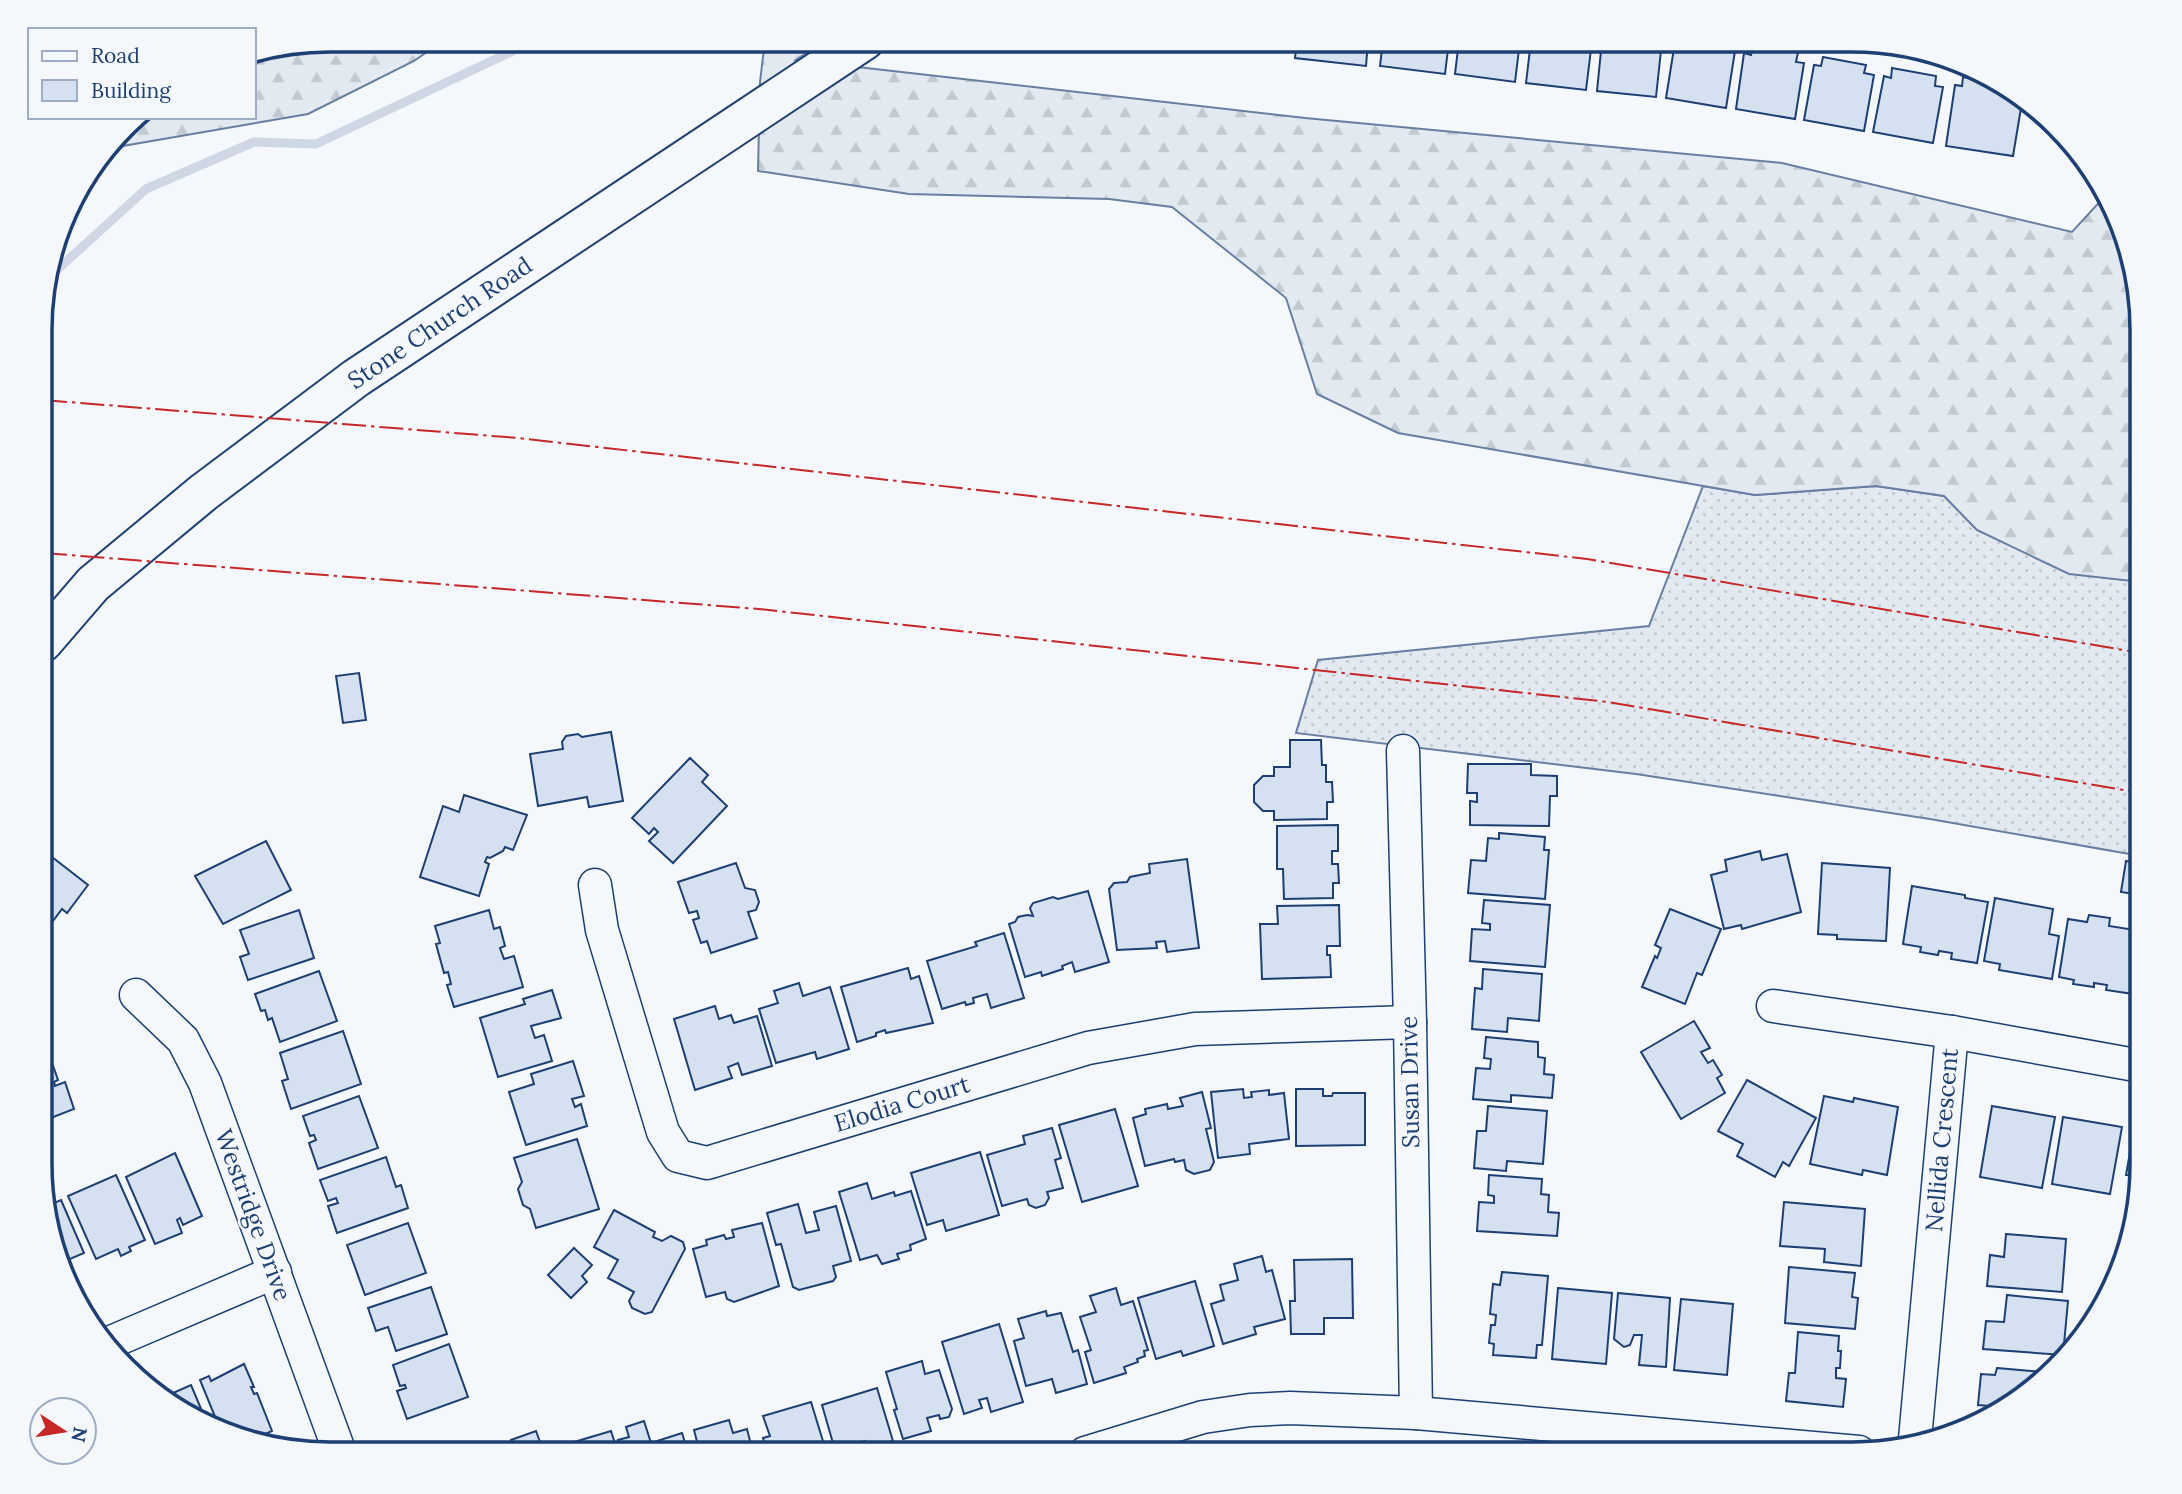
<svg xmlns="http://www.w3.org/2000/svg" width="2182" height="1494" font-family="Lora,serif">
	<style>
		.grass { fill: url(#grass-dots); stroke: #687fa3; stroke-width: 2 }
		.forest { fill: url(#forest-firs); stroke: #687fa3; stroke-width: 2 }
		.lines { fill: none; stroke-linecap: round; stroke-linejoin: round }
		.stream { stroke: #cfd7e4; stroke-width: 9 }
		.building { fill: #d5e0f0; stroke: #1d3f73; stroke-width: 2 }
		.minor-casing { stroke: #1d3f73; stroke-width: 35 }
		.major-casing { stroke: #1d3f73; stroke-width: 42 }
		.minor { stroke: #f4f7fb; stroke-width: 32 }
		.major { stroke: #f4f7fb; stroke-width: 38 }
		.power { stroke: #c62828; stroke-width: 2; stroke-dasharray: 24 5 3.5 5; stroke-linecap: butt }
		.labels { text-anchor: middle; stroke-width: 5; stroke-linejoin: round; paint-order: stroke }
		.street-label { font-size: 24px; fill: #1d3f73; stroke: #f4f7fb }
		.rim { fill: none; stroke: #1d3f73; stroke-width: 3.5 }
	</style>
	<defs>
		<pattern id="grass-dots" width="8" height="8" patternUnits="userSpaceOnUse" patternTransform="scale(1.75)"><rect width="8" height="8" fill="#e3e9f0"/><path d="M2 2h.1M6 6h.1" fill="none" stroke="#c2c9d1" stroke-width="1.8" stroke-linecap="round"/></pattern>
		<pattern id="forest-firs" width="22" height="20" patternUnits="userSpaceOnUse" patternTransform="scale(1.75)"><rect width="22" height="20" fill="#e3e9f0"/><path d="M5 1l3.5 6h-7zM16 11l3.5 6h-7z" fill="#c2c9d1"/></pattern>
	</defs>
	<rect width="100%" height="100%" fill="#f4f7fb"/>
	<!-- grass -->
	<path class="grass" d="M1703,486L1755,495L1876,486L1944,496L1977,530L2069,573L2141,582V856L1930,819L1636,774L1296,733L1318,660L1649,626Z"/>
	<!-- forest -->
	<g class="forest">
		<path d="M330,40H444L414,61L308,114L111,148L135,117H254V55Z"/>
		<path d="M765,40H825L796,60L1305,118L1782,163L2072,232L2106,195L2112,202L2141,312V582L2069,574L1977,530L1944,496L1876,486L1755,495L1398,433L1317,394L1286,298L1172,207L1109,199L909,194L758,171L760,82Z"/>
	</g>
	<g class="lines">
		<!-- stream -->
		<path class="stream" d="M47,279L146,189L254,142L316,144L536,40"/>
	</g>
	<!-- building -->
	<g class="building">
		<path d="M1297,41H1368L1366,66L1295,58Z"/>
		<path d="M1383,41H1449L1445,74L1380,66Z"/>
		<path d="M1459,41H1520L1515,82L1455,74Z"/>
		<path d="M1531,41H1592L1586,90L1526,83Z"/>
		<path d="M1602,41H1662L1656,97L1597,91Z"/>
		<path d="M1686,41H1726L1724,50L1735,51L1726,108L1666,98L1675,42L1685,43Z"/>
		<path d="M1753,45L1798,52L1796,62L1804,63L1795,119L1736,109L1744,53L1751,55Z"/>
		<path d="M1823,57L1866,65L1864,73L1874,75L1864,131L1804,120L1814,65L1821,66Z"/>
		<path d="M1892,68L1936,76L1935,86L1943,87L1933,143L1873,132L1884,76L1891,78Z"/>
		<path d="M1963,77L1995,82L2017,94L2016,101L2022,102L2013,156L1946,146L1955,85L1962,86Z"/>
		<path d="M359,673L366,720L343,723L336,676Z"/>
		<path d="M611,732L623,801L589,807L587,797L538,806L530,754L563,749L562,742L566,736L578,734L582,737Z"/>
		<path d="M1290,740H1321L1322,765H1326V782H1332L1333,802H1327V819L1274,820V811H1263L1254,802V785L1263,776H1274V767H1290Z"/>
		<path d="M690,758L708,775L702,782L727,806L673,863L649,841L658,832L654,828L649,834L632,818Z"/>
		<path d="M1468,764H1531V775L1557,776V796H1550L1549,826L1470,825V801L1477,802V793H1467Z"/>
		<path d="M464,795L527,815L513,850L505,847L503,851L490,858L487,857L485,862L489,864L479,896L420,877L443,806L459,812Z"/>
		<path d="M1338,825V851H1332V864H1338L1339,883H1333V898L1284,899L1283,869H1277V826Z"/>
		<path d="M1499,833L1545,837L1544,850H1549L1545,899L1468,893L1471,860L1486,861L1488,838L1499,839Z"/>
		<path d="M266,841L291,890L223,924L195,876Z"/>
		<path d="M43,850L88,885L67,913L62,909L47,929L43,925Z"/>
		<path d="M1760,851L1762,860L1787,854L1801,912L1742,929L1741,925L1724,929L1711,875L1727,871L1725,860Z"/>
		<path d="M1187,859L1199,948L1167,952L1165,941L1156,942L1157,948L1117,950L1109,889L1114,883L1127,882L1130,877L1150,873L1149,864Z"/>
		<path d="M2126,861L2141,863V895L2121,892Z"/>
		<path d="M736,863L745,888L755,890L759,902L756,910L748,912L757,938L711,953L707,941L701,943L693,920L699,918L697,911L689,913L678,882Z"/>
		<path d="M1822,863L1890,868L1886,941L1837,939V935L1818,934Z"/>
		<path d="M1912,886L1965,895V898L1988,902L1977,963L1951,959L1952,953L1939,951L1938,955L1920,952L1921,947L1903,944Z"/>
		<path d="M1088,891L1109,962L1075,972L1072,962L1062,966L1063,969L1042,976L1041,972L1025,977L1009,924L1015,922L1018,917L1027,915L1033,916L1030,908L1033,903L1053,897L1058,899Z"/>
		<path d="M1995,898L2053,909L2049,934L2059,936L2052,979L1999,970L2000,964L1984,961Z"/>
		<path d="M1484,900L1550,905L1545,967L1470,961L1472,929L1490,930V924L1482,923Z"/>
		<path d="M1339,905L1340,946H1327V955H1330L1331,977L1262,979L1260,924H1278L1277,906Z"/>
		<path d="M1670,909L1721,929L1702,975L1697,973L1685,1004L1642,987L1655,956L1657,958L1661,948L1655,945Z"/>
		<path d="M299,910L314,958L248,980L240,957L249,954L240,930Z"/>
		<path d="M489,910L494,929L500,927L505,946L500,948L504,959L514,956L523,987L454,1007L447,985L451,984L448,972L444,973L436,944L440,943L435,926Z"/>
		<path d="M2089,915L2110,918L2109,926L2135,930L2132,948L2141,950L2140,995L2106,990L2107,985L2094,983V987L2073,984L2074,980L2059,977L2068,919L2087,922Z"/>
		<path d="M1004,933L1024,998L991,1008L987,994L973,998L974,1003L966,1005L965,1002L942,1009L927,961L977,946L975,942Z"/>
		<path d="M908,968L911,979L919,976L933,1023L886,1033L885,1030L876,1033V1036L857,1042L841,987Z"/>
		<path d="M1483,969L1542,974L1539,1021L1508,1018L1507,1032L1472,1029L1475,988L1482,989Z"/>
		<path d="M319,971L337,1021L280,1042L272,1018L268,1020L265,1010L261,1011L255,994Z"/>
		<path d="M799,983L803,996L830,987L849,1049L817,1059L815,1052L776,1063L759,1009L778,1003L774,991Z"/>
		<path d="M552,990L561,1018L531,1026L535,1038L544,1035L552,1061L498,1077L480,1018L525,1004L523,999Z"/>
		<path d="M715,1006L719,1019L731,1015L734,1023L757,1016L772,1066L742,1075L738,1063L728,1067L732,1078L695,1090L674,1019Z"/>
		<path d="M1694,1021L1710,1048L1701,1052L1708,1063L1713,1060L1722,1075L1717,1078L1725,1093L1681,1119L1641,1052Z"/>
		<path d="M343,1031L361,1084L291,1109L282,1081L288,1079L280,1053Z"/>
		<path d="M1486,1037L1538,1042V1057L1545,1058L1544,1074L1554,1075L1552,1098L1511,1095V1102L1473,1099L1476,1068L1490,1069L1491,1059L1484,1058Z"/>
		<path d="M51,1060L58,1080L54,1082L55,1086L65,1082L74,1109L43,1121V1063Z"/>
		<path d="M573,1061L584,1096L572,1099L575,1107L581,1104L587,1126L526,1145L509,1092L534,1084L531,1074Z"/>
		<path d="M1747,1080L1816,1118L1789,1166L1783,1162L1775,1177L1737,1156L1743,1144L1718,1131Z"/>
		<path d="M1243,1089L1244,1098L1252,1097L1251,1092L1269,1090V1095L1284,1093L1289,1139L1249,1144L1250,1154L1218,1158L1211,1092Z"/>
		<path d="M1296,1089H1323V1096H1332L1333,1093H1365V1145L1296,1146Z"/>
		<path d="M1202,1092L1211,1128L1206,1129L1214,1162L1210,1170L1194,1174L1186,1170L1184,1160L1175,1162L1174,1159L1145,1166L1133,1118L1146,1114L1145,1109L1167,1104L1168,1109L1183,1106L1180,1098Z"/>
		<path d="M359,1096L378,1148L318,1169L309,1143L316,1140L314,1135L310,1136L303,1116Z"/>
		<path d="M1824,1096L1853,1102L1854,1098L1898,1107L1887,1175L1863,1170L1862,1175L1810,1164Z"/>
		<path d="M1488,1106L1547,1111L1543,1164L1507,1161L1506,1171L1474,1168L1477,1131H1486Z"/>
		<path d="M1992,1106L2055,1117L2042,1188L1980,1177Z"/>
		<path d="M1115,1109L1138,1186L1082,1202L1059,1125Z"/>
		<path d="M2063,1117L2122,1127L2110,1194L2052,1184Z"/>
		<path d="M1052,1128L1061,1158L1055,1160L1063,1188L1047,1192L1049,1198L1045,1205L1036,1208L1029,1205L1027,1199L1002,1206L987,1155L1025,1144L1023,1136Z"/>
		<path d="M2134,1130L2141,1131V1182L2137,1205H2134L2139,1177L2126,1175Z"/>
		<path d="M577,1139L599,1209L536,1228L530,1209L523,1205L518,1189L522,1182L514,1158Z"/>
		<path d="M980,1152L999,1215L946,1231L943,1220L927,1225L911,1173Z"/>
		<path d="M175,1153L202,1216L183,1225L180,1218L177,1220L182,1233L155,1244L126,1177Z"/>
		<path d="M386,1157L396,1187L401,1185L408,1208L337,1233L328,1206L338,1203L336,1198L328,1201L320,1180Z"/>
		<path d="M116,1175L145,1240L129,1247L131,1251L121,1256L118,1249L96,1259L68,1196Z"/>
		<path d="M1489,1175L1542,1179L1541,1194L1549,1195L1548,1212L1559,1213L1557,1236L1477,1231L1479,1202L1494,1203V1196L1488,1195Z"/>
		<path d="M867,1183L872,1199L894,1192L895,1196L911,1191L926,1239L910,1245L911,1250L897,1254L899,1259L882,1264L877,1255L860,1260L839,1192Z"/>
		<path d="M61,1200L84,1253L63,1262L45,1207Z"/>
		<path d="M1784,1202L1865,1209L1861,1266L1824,1262L1825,1249L1780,1246Z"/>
		<path d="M798,1204L806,1233L819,1230L814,1212L836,1206L851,1261L833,1266L836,1277L833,1281L799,1290L793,1287L781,1244L776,1245L767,1213Z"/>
		<path d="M614,1210L655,1232L653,1237L662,1241L671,1236L683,1242L685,1249L652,1312L645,1314L632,1308L629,1301L634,1292L608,1278L618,1260L594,1247Z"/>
		<path d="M408,1223L426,1273L365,1295L347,1245Z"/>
		<path d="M762,1223L779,1286L734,1302L727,1299L725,1292L706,1297L693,1249L707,1245L706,1240L724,1235L726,1239L734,1237L732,1230Z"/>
		<path d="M2006,1234L2066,1239L2062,1292L1987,1286L1990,1255L2004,1257Z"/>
		<path d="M574,1248L592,1265L582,1276L587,1282L571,1298L548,1275Z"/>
		<path d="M1262,1256L1266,1272L1272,1270L1285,1319L1254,1327L1256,1334L1223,1344L1211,1304L1224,1300L1220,1285L1238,1280L1234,1264Z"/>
		<path d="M1352,1259L1353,1318H1324V1334H1291L1290,1301H1295L1294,1260Z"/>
		<path d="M1789,1267L1855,1273L1852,1297L1858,1298L1855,1329L1785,1323Z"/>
		<path d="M1502,1272L1548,1276L1542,1345H1537L1536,1358L1493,1355L1494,1344L1489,1343L1491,1325H1495L1496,1315L1490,1314L1493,1284L1500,1285Z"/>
		<path d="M1195,1281L1214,1346L1183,1356L1181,1351L1156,1359L1138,1298Z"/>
		<path d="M431,1287L447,1334L396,1351L388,1327L376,1331L368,1308Z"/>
		<path d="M1116,1288L1121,1305L1133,1301L1148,1350L1144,1351L1145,1356L1137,1359L1138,1362L1124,1367L1126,1373L1094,1383L1085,1352L1091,1350L1080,1317L1096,1312L1090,1296Z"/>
		<path d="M1558,1288L1612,1293L1606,1364L1552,1359Z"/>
		<path d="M1618,1293L1670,1298L1666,1367L1639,1365L1642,1335H1634L1630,1345L1624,1347L1614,1339Z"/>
		<path d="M2007,1295L2068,1301L2063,1355L1983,1349L1986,1321L2004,1322Z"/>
		<path d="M1681,1299L1733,1304L1727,1375L1674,1370Z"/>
		<path d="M1046,1311L1047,1316L1061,1313L1073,1352L1078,1350L1087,1384L1056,1393L1052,1379L1026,1386L1014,1341L1024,1338L1018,1319Z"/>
		<path d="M999,1324L1023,1402L991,1412L987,1398L979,1400L982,1408L964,1414L942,1342Z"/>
		<path d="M1798,1332L1839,1336L1838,1351H1841L1840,1368H1836V1378L1846,1379L1843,1407L1786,1401L1789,1373H1795Z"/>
		<path d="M449,1344L468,1397L407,1419L397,1391L406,1388L405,1385L400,1386L393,1365Z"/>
		<path d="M922,1361L925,1374L939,1370L952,1409L949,1417L940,1419L939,1415L927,1418L931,1431L903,1439L894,1410L897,1409L886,1372Z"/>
		<path d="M244,1364L254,1387H251L254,1394L257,1393L272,1431L249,1441L237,1438L220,1429L200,1380L209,1376L211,1381Z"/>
		<path d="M1997,1368L2043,1372L2001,1407L1978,1405L1981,1374L1995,1375Z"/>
		<path d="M191,1385L207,1423L166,1400L175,1396L173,1393Z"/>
		<path d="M877,1388L893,1441L867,1449L865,1441L835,1450L822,1405Z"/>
		<path d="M811,1402L826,1451L817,1453H804V1450L800,1451V1453H767L763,1438L770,1436L763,1416Z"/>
		<path d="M729,1420L733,1433L747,1429L753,1453H700L694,1430Z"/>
		<path d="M644,1421L651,1443L682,1433L688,1453H622L618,1440L629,1437L626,1427Z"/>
		<path d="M536,1431L544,1453H498L513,1448L511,1440Z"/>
		<path d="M611,1431L618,1453H556L554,1448Z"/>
	</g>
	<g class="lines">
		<defs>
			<g id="minor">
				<path d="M1403,751L1410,1022L1416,1413"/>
				<path d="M595,885L602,930L663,1132L678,1156L707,1163L1088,1048L1195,1029L1410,1022"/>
				<path d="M136,995L183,1040L205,1083L340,1453"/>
				<path d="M1773,1006L1952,1032L2141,1066"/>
				<path d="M109,1343L275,1272"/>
				<path d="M1915,1439L1952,1032"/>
				<path d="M1085,1453L1203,1417L1250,1410L1290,1408L1416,1413L1859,1452"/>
			</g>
			<path id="major" d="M43,642L93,584L204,492L356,378L865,40"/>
		</defs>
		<!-- minor casing -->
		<use href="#minor" class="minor-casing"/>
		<!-- major casing -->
		<use href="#major" class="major-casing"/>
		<!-- minor -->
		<use href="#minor" class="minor"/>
		<!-- major -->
		<use href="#major" class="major"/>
		<!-- power -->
		<g class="power">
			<path d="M43,400L518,438L1587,559L2141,653"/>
			<path d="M43,553L759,609L1608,702L2141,793"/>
		</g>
	</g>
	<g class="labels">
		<!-- street labels -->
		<g class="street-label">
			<text transform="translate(440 323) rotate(-34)" y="8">Stone Church Road</text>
			<text transform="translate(1410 1082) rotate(-91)" y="8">Susan Drive</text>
			<text transform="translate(902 1104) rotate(-17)" y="8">Elodia Court</text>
			<text transform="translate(1942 1140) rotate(-85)" y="8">Nellida Crescent</text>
			<text transform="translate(253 1215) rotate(70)" y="8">Westridge Drive</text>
		</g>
	</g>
	<!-- crop -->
	<path d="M0 0H2182V1494H0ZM330 52H1852A278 278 0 0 1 2130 330V1164A278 278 0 0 1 1852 1442H330A278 278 0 0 1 52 1164V330A278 278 0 0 1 330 52Z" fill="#f4f7fb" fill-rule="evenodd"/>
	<path class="rim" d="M330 52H1852A278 278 0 0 1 2130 330V1164A278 278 0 0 1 1852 1442H330A278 278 0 0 1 52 1164V330A278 278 0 0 1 330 52Z"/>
	<!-- legend -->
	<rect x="28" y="28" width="228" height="91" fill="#f4f7fb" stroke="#9eadc5" stroke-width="2"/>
	<rect x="42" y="51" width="35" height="10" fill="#f4f7fb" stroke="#9eadc5" stroke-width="2"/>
	<text x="91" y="63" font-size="21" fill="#1d3f73">Road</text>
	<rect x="42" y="80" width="35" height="21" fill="#d5e0f0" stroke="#9eadc5" stroke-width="2"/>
	<text x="91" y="98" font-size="21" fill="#1d3f73">Building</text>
	<!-- north arrow -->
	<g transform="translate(63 1431) rotate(102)"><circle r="33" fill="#f4f7fb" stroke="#9eadc5" stroke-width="2"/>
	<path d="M0-5L12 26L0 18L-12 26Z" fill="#c62828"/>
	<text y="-10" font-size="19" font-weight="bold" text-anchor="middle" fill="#1d3f73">N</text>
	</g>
</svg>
